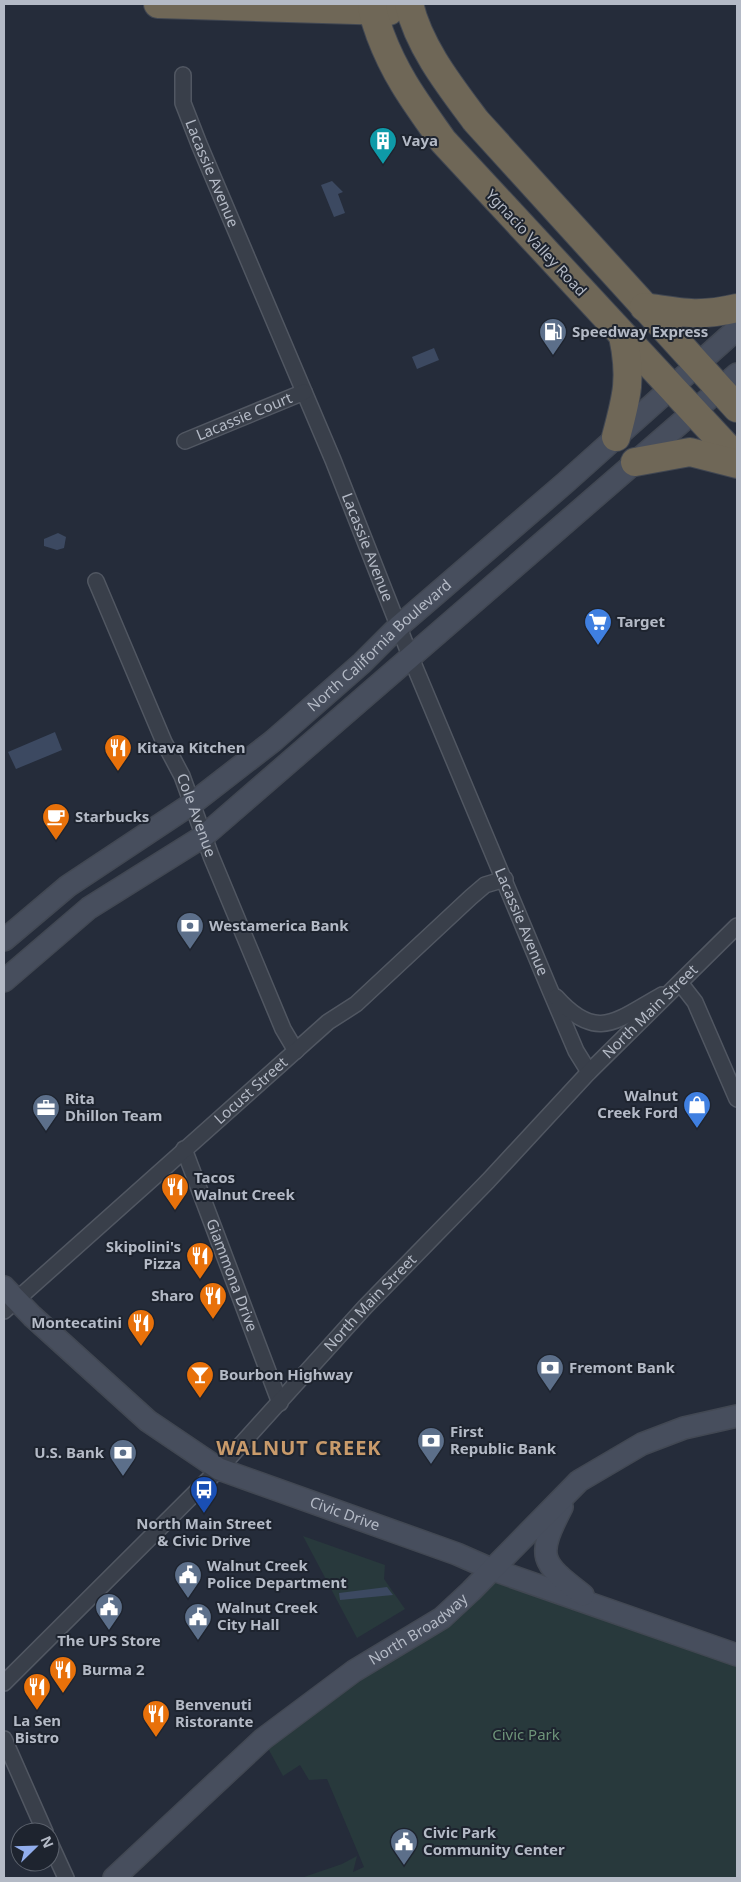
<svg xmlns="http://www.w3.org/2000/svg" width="741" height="1882" font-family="'Noto Sans',sans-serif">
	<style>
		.green { fill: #28393c }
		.water { fill: #3c4961 }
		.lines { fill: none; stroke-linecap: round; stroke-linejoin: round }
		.street-casing { stroke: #515762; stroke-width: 18 }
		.secondary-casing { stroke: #424853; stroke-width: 24 }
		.highway-casing { stroke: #414752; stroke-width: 30 }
		.street { stroke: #393f4a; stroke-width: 15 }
		.secondary { stroke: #474e5d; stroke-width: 21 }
		.highway { stroke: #6f6757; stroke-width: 28 }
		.labels { text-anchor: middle; stroke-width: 4; stroke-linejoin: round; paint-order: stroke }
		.poi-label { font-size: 15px; font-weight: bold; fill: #b4bac6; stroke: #1e242f; text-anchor: start }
		.street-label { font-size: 15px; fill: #b4bac6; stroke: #1e242f }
		.park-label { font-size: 15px; fill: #6e9479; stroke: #1e242f }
		.district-label { font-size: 20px; font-weight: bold; letter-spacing: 1px; fill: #c99b6b; stroke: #1e242f }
	</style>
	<rect width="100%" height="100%" fill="#252c3a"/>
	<!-- green -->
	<g class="green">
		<path d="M303,1536L385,1565L384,1579L405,1609L357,1638Z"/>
		<path d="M491,1569L737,1655V1878H301L342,1864L357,1856L353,1872L364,1867L327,1779L309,1780L300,1765L283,1776L263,1739Z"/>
	</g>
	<!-- water -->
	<g class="water">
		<path d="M332,181L343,192L338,194L345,213L334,217L321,185Z"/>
		<path d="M434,348L439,360L417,369L412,357Z"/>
		<path d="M58,533L66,537L64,548L57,550L44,546V539Z"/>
		<path d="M55,732L62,750L16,769L8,752Z"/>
		<path d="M387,1587L393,1595L340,1600L339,1593Z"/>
	</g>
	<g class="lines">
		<defs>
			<g id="street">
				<path id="s1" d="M183,75V103L199,144L333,460L411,658L550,990L576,1051L589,1072"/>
				<path id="s2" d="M185,441L304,392"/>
				<path id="s3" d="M96,581L164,742L182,776L211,856L283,1029L296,1051"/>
				<path d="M681,984L695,1002L737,1099"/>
				<path d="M556,997C597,1043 617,1020 662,995"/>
				<path id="s4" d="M184,1149L280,1403"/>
				<path id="s5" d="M4,1311L328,1022L356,1004L471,897L485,885L505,879"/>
				<path id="s6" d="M4,1683L219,1469L365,1307L488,1181L589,1072L737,926"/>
				<path d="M4,1739L45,1832"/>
				<path d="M50,1843L66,1878"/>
			</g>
			<g id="secondary">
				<path id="s7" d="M4,940L68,886L193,803L273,741L362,663L399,626L565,483L737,329"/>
				<path d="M4,981L89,908L204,836L737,374"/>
				<path id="s8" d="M4,1287L32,1316L148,1421L219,1469L457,1554L491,1569L737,1655"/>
				<path d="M562,1507C536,1557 540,1562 583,1595"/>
				<path id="s9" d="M114,1878L263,1739L354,1671L442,1618L471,1591L579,1481L642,1444L684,1428L737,1416"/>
			</g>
			<g id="highway">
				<path d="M158,4L389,11"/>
				<path d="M372,4C372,14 377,24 380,34C396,77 417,104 443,141L737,458"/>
				<path d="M409,4C419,47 450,86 476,121L737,408"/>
				<path d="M644,307C683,313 698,317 737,308"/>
				<path d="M616,437C627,396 632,378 623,336"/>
				<path d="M635,462L690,452L737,464"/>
			</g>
		</defs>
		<!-- street casing -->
		<use href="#street" class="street-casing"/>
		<!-- secondary casing -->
		<use href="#secondary" class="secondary-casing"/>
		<!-- highway casing -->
		<use href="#highway" class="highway-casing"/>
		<!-- street -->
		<use href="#street" class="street"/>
		<!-- secondary -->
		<use href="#secondary" class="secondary"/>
		<!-- highway -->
		<use href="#highway" class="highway"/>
	</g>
	<!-- icons -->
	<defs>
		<symbol id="building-pin" viewBox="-11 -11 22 30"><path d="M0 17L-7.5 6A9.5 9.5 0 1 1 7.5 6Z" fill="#0f9aa8" stroke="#1e242f"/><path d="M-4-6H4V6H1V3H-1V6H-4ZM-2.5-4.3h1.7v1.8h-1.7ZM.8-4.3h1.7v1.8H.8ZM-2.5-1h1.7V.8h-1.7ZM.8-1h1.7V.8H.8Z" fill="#fff"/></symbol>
		<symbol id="fuel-pin" viewBox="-11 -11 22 30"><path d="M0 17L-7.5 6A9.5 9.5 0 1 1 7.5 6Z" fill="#5c6f8a" stroke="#1e242f"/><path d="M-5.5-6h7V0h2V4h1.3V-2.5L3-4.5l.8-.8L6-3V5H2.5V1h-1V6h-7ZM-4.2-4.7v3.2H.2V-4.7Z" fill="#fff"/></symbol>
		<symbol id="supermarket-pin" viewBox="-11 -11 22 30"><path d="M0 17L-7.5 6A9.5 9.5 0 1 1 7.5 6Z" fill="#3f7fe0" stroke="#1e242f"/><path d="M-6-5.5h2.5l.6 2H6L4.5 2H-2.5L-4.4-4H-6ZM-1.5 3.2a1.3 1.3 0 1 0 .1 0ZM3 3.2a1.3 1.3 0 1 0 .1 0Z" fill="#fff"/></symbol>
		<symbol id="restaurant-pin" viewBox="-11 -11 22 30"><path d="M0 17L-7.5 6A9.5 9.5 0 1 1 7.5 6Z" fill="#e8710a" stroke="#1e242f"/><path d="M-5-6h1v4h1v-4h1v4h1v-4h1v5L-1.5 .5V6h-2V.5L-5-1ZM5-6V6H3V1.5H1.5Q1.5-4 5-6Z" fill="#fff"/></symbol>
		<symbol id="cafe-pin" viewBox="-11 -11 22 30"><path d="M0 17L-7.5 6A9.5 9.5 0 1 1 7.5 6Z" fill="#e8710a" stroke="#1e242f"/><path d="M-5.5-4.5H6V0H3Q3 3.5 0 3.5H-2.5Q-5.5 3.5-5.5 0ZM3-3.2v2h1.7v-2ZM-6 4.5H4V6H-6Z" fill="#fff"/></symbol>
		<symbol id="bank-pin" viewBox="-11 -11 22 30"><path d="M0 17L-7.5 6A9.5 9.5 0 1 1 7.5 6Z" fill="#5c6f8a" stroke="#1e242f"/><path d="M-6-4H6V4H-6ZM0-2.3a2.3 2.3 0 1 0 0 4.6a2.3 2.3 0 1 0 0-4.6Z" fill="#fff"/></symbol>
		<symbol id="shop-pin" viewBox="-11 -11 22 30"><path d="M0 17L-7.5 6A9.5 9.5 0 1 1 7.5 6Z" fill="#3f7fe0" stroke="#1e242f"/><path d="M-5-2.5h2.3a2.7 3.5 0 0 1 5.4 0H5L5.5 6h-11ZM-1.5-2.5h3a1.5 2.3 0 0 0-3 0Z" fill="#fff"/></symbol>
		<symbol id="office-pin" viewBox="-11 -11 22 30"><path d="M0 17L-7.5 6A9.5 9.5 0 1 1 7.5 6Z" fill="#5c6f8a" stroke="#1e242f"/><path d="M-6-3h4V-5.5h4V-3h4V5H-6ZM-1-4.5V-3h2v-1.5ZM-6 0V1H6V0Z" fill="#fff"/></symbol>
		<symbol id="bar-pin" viewBox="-11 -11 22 30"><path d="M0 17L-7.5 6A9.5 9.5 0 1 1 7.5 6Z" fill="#e8710a" stroke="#1e242f"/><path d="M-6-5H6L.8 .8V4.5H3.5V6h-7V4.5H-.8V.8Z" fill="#fff"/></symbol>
		<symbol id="bus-pin" viewBox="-11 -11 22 30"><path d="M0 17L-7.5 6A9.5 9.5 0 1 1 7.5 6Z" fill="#1a4fb4" stroke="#1e242f"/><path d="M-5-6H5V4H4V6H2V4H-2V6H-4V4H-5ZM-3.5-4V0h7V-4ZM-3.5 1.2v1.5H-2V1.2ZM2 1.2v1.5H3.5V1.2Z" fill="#fff"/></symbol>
		<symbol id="civic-pin" viewBox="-11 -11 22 30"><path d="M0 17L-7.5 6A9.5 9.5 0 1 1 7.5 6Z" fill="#5c6f8a" stroke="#1e242f"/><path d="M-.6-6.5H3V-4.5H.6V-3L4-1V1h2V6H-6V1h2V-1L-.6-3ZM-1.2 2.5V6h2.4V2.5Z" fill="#fff"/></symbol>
	</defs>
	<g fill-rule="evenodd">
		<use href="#building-pin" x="367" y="125" width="32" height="43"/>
		<use href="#fuel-pin" x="537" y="316" width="32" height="43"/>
		<use href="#supermarket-pin" x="582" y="606" width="32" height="43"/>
		<use href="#restaurant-pin" x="102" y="732" width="32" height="43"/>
		<use href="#cafe-pin" x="40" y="801" width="32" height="43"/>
		<use href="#bank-pin" x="174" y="910" width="32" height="43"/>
		<use href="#shop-pin" x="681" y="1089" width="32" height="43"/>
		<use href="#office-pin" x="30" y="1092" width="32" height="43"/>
		<use href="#restaurant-pin" x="159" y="1171" width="32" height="43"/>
		<use href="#restaurant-pin" x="184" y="1240" width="32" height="43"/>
		<use href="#restaurant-pin" x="197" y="1280" width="32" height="43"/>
		<use href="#restaurant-pin" x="125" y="1307" width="32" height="43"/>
		<use href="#bank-pin" x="534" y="1352" width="32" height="43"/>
		<use href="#bar-pin" x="184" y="1359" width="32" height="43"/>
		<use href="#bank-pin" x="415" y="1425" width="32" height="43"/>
		<use href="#bank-pin" x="107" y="1437" width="32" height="43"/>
		<use href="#bus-pin" x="188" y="1474" width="32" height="43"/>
		<use href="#civic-pin" x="172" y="1559" width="32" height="43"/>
		<use href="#civic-pin" x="93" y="1591" width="32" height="43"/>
		<use href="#civic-pin" x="182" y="1601" width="32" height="43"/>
		<use href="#restaurant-pin" x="47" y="1654" width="32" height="43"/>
		<use href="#restaurant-pin" x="21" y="1671" width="32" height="43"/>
		<use href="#restaurant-pin" x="140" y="1698" width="32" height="43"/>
		<use href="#civic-pin" x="388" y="1826" width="32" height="43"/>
	</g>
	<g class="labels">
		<!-- poi labels -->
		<g class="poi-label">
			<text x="402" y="146">Vaya</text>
			<text x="572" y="337">Speedway Express</text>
			<text x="617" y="627">Target</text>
			<text x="137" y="753">Kitava Kitchen</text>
			<text x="75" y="822">Starbucks</text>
			<text x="209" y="931">Westamerica Bank</text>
			<text x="678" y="1101" text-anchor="end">Walnut<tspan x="678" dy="17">Creek Ford</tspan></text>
			<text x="65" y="1104">Rita<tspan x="65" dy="17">Dhillon Team</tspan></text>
			<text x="194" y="1183">Tacos<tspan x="194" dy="17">Walnut Creek</tspan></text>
			<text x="181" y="1252" text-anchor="end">Skipolini's<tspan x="181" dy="17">Pizza</tspan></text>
			<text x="194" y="1301" text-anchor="end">Sharo</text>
			<text x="122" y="1328" text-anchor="end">Montecatini</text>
			<text x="569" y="1373">Fremont Bank</text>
			<text x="219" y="1380">Bourbon Highway</text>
			<text x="450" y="1437">First<tspan x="450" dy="17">Republic Bank</tspan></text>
			<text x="104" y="1458" text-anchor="end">U.S. Bank</text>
			<text x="204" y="1529" text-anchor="middle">North Main Street<tspan x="204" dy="17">&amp; Civic Drive</tspan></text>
			<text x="207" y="1571">Walnut Creek<tspan x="207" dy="17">Police Department</tspan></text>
			<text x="217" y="1613">Walnut Creek<tspan x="217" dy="17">City Hall</tspan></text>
			<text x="109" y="1646" text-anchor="middle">The UPS Store</text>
			<text x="82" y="1675">Burma 2</text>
			<text x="175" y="1710">Benvenuti<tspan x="175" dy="17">Ristorante</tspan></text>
			<text x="37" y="1726" text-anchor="middle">La Sen<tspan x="37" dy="17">Bistro</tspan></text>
			<text x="423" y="1838">Civic Park<tspan x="423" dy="17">Community Center</tspan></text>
		</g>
		<!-- street labels -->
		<g class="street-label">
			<text dy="5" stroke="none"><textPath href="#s1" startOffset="104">Lacassie Avenue</textPath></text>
			<text transform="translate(536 243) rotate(47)" y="5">Ygnacio Valley Road</text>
			<text dy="5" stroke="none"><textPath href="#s2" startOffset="64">Lacassie Court</textPath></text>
			<text dy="5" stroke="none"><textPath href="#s1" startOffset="509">Lacassie Avenue</textPath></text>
			<text dy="5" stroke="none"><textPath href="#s7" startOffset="478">North California Boulevard</textPath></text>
			<text dy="5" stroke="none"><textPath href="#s3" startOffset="255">Cole Avenue</textPath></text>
			<text dy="5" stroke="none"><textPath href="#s1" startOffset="914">Lacassie Avenue</textPath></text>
			<text dy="5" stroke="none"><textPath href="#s6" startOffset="932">North Main Street</textPath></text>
			<text dy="5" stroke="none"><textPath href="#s5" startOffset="331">Locust Street</textPath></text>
			<text dy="5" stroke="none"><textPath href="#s4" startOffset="135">Giammona Drive</textPath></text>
			<text dy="5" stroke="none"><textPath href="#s6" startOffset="528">North Main Street</textPath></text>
			<text dy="5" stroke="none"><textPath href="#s8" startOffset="416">Civic Drive</textPath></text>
			<text dy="5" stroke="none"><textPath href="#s9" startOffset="394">North Broadway</textPath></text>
		</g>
		<!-- park labels -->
		<g class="park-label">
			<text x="526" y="1740">Civic Park</text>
		</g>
		<!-- district labels -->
		<g class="district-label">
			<text x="299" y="1455">WALNUT CREEK</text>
		</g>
	</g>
	<!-- border -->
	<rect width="741" height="1882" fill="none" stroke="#b4bac6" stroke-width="10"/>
	<!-- north arrow -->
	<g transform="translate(35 1847) rotate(67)"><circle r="24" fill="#1e242f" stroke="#5a606b"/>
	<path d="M0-4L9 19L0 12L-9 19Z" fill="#92aeed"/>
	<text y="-8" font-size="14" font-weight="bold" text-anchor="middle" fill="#b4bac6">N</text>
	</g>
</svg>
